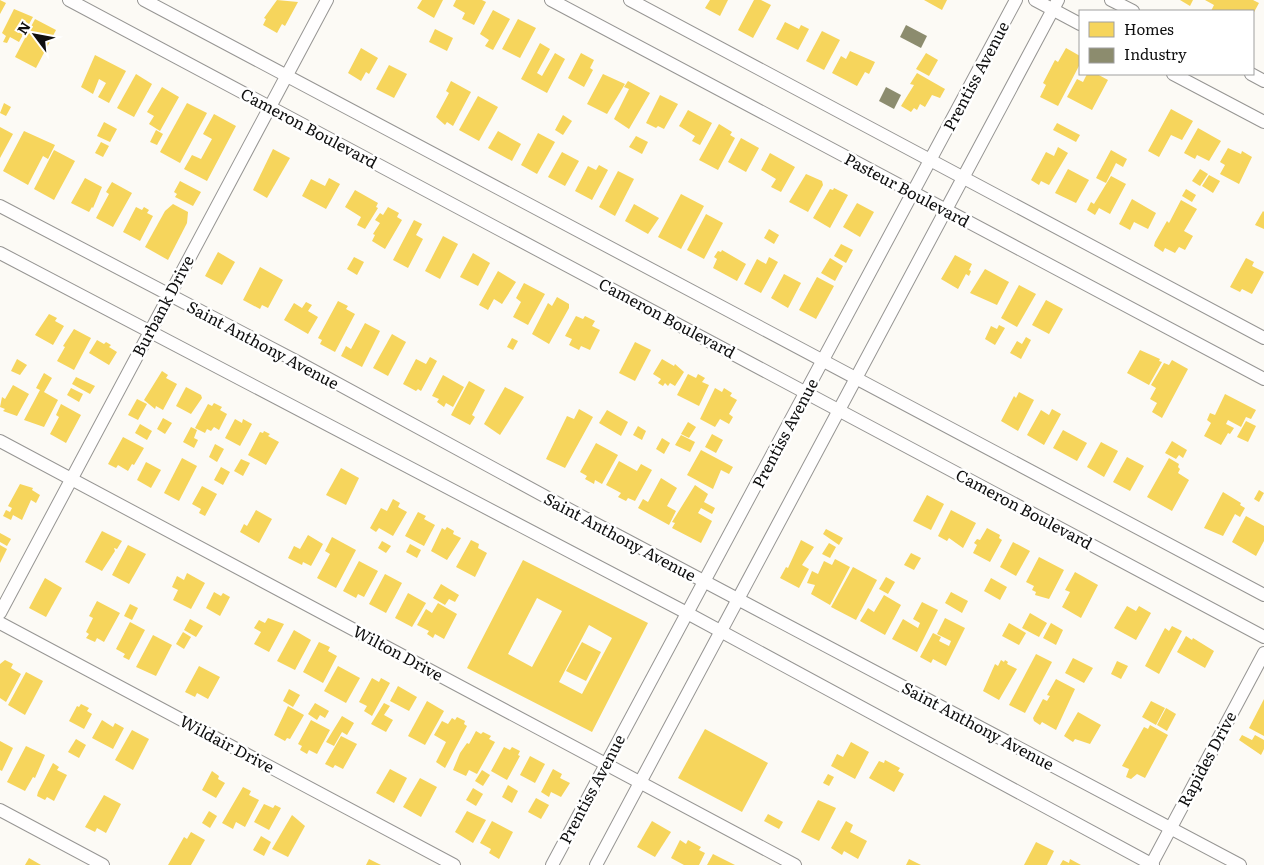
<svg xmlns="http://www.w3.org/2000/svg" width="1264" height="865" font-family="Literata,serif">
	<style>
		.homes { fill: #f6d55c; fill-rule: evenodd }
		.industry { fill: #8c8c6e }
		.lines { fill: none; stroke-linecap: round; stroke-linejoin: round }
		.street-casing { stroke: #969593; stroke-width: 14 }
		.street { stroke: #fffefe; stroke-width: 12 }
		.labels { text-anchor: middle; stroke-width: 5; stroke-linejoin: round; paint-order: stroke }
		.street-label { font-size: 16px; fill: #0f0f0f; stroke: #fff }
	</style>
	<rect width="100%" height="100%" fill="#fcfaf5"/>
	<!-- homes -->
	<g class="homes">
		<path d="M0,0L6,3L0,14Z"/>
		<path d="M277,0L298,2L285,26L282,24L277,33L263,25L266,19L264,18Z"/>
		<path d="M422,0H443L434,18L417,8Z"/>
		<path d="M456,0H482L486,2L474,25L462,19L465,13L453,6Z"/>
		<path d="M710,0H728L720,16L705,8Z"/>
		<path d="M754,0H761L771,5L753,38L738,30Z"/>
		<path d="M924,0H947L942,10Z"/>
		<path d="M1180,0H1193L1190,6Z"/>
		<path d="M1205,0H1253L1259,3L1253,14V11H1211L1214,5Z"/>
		<path d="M14,9L33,17L19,42L10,37L7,43L3,42L6,36L2,33Z"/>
		<path d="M493,10L510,19L493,50L485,46L489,40L480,34Z"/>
		<path d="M35,19L56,30L36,68L15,57Z"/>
		<path d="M518,19L536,28L520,58L502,49Z"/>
		<path d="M785,22L799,29L801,25L809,29L798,50L776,39Z"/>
		<path d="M435,29L453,38L447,51L429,42Z"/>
		<path d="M822,31L840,40L824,70L806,61Z"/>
		<path d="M540,43L550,49L537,73L542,76L555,53L565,59L547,93L521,79Z"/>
		<path d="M361,48L378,58L369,74L366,72L361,81L348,73Z"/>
		<path d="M1066,48L1080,56V64L1058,106L1040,97L1046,85L1043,83L1055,60L1058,62Z"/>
		<path d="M850,51L875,62L869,74L865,72L857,86L832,73L841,56L846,59Z"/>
		<path d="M581,53L594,60L590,68L593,70L584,87L568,78Z"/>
		<path d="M926,53L938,60L929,76L916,69Z"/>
		<path d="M95,55L126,71L109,103L98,97L106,83L99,79L93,94L81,87Z"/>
		<path d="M389,65L407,74L394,98L376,89Z"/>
		<path d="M917,73L945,89L940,98L932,95L925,107L920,104L917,110L914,108L911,112L901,106L914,85L910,84Z"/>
		<path d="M136,74L152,84L134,117L117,108Z"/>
		<path d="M603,74L625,84L607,114L587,104Z"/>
		<path d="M1087,74H1097L1108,80L1092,110L1067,97L1077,79L1083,82Z"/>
		<path d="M451,81L471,92L453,126L447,122L445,125L436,117L449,93L446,91Z"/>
		<path d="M628,81L650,93L629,129L614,119L629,89L624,87Z"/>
		<path d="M162,87L179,97L160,131L149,124L154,116L147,112Z"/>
		<path d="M660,95L678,104L664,129L658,126L656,128L646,123Z"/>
		<path d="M478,96L498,107L479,141L459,130Z"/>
		<path d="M4,103L11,107L6,116L0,113Z"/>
		<path d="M187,103L207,113L180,163L160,152Z"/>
		<path d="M1171,109L1193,121L1182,140L1171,135L1159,157L1148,151Z"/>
		<path d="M688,110L712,123L700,145L692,141L695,136L679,126Z"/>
		<path d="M214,114L236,126L207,181L184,169L192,155L201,159L212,139L203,134Z"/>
		<path d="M563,115L572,121L563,135L555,130Z"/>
		<path d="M104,122L117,129L110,142L97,136Z"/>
		<path d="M1057,123L1080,135L1076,142L1053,130Z"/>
		<path d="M719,124L732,132L730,135L735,138L718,170L699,160Z"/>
		<path d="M0,127L13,134L0,158Z"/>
		<path d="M1198,128L1221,141L1209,161L1197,155L1195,159L1184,153Z"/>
		<path d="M156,130L163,134L157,145L150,142Z"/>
		<path d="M24,131L55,145L48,159L43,156L28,185L3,171Z"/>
		<path d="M498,131L521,144L512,161L488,148Z"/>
		<path d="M538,133L555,142L537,174L521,165Z"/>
		<path d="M636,136L648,142L642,154L629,147Z"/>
		<path d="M741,138L759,148L746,172L728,162Z"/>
		<path d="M101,142L109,146L103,157L95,153Z"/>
		<path d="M1058,147L1068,153L1049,185L1041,181L1039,185L1031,180L1046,152L1054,156Z"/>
		<path d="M1228,148L1241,154L1242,151L1252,157L1239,184L1220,174L1225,165L1220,162Z"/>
		<path d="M273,149L290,158L267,198L253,190Z"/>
		<path d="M54,150L75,161L54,200L34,189Z"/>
		<path d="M1111,150L1127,159L1123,167L1116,163L1106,183L1096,178Z"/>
		<path d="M562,152L579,161L565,186L548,177Z"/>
		<path d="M770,153L795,167L781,192L771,187L776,179L761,170Z"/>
		<path d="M599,165L608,170L592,200L575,191L588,166L596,170Z"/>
		<path d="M1068,169L1089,180L1076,203L1055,193Z"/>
		<path d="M1200,169L1208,174L1200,186L1192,181Z"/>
		<path d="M618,171L634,179L615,216L599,207Z"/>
		<path d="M806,174L822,181L823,185L808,212L789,202Z"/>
		<path d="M1209,175L1220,181L1213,193L1202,186Z"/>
		<path d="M1111,176L1126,184L1110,214L1099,208L1095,215L1087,210L1091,202L1094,204Z"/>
		<path d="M85,178L102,187L93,208L92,207L89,212L71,203Z"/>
		<path d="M329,178L340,184L326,209L302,196L311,179L325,186Z"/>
		<path d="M180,181L201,192L193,206L175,197L177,194L174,192Z"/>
		<path d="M112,182L132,193L113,227L96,218L109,194L106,192Z"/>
		<path d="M834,188L848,195L830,228L813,218L830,189L833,190Z"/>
		<path d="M1186,189L1196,195L1192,202L1182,196Z"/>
		<path d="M355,190L378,203L376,207L378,208L365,229L357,225L361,217L345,207Z"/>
		<path d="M681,194L704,206L681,249L658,237Z"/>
		<path d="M1132,199L1156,213L1148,229L1134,222L1130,230L1119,224Z"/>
		<path d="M1181,200L1197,209L1184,231L1193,236L1185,250L1179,247L1175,253L1165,248L1163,252L1154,246L1155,242L1167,221L1169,223Z"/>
		<path d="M857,203L874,212L860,237L843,227Z"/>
		<path d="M173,204L188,212L187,223L168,260L145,247L165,211Z"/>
		<path d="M634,204L659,218L648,234L625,221Z"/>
		<path d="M136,207L142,210L144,207L149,210L147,213L153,216L140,241L123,232Z"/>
		<path d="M388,207L399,213L397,217L402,220L385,249L372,241L375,235L373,234L380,223L375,220L380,213L383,215Z"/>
		<path d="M1263,211L1264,212V229L1255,225Z"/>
		<path d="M706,214L723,223L704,259L687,250Z"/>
		<path d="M414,220L422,224L416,235L423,239L408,268L393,260Z"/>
		<path d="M769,229L779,235L774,244L764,238Z"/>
		<path d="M443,236L458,244L440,279L425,271Z"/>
		<path d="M841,244L853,250L846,263L834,256Z"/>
		<path d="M722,250L746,264L737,281L713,268L717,259L714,257L718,251L721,252Z"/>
		<path d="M218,252L235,262L222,285L205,276Z"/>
		<path d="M473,253L490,263L478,286L460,277Z"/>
		<path d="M955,255L972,264L969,270L971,271L969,276L966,274L958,289L941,279Z"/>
		<path d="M354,257L364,262L357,275L347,269Z"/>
		<path d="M769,257L778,262L761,293L744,284L757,259L766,264Z"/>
		<path d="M830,258L843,266L835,281L821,273Z"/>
		<path d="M1246,258L1254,262L1252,266L1264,272L1252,294L1242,289L1240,292L1230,287Z"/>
		<path d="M260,267L283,280L268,308L262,305L260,309L243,300Z"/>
		<path d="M985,269L1009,282L997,305L970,293Z"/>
		<path d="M498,271L516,282L502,304L494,299L488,310L479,305Z"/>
		<path d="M784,274L801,283L788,308L771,298Z"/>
		<path d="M817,277L834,286L816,319L799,310Z"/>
		<path d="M524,283L545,294L528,325L513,317L521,302L516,298Z"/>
		<path d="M1019,285L1036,294L1017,327L1001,318Z"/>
		<path d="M557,297L569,304V308L549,344L532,334L548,303L552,306Z"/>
		<path d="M1046,300L1063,309L1049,334L1032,325Z"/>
		<path d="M338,301L348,306L346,309L355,314L335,352L320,344L322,340L318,338Z"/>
		<path d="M306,302L312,305L308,311L318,317L308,334L284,320L294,303L302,308Z"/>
		<path d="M49,314L57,318L55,321L64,326L53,345L35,335Z"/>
		<path d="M576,316L583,319L585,316L595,321L592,326L600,330L590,350L581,346L579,350L569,345L572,339L565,336Z"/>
		<path d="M365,323L380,331L362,367L341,356L346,346L351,349Z"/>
		<path d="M999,325L1005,328L995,345L985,339L991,326L997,329Z"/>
		<path d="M74,329L91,338L74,370L57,361L65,347L63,346Z"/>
		<path d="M392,334L406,342L388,376L373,368Z"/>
		<path d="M1026,337L1031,340L1021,359L1010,353L1017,341L1022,344Z"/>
		<path d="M512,338L518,341L513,350L507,347Z"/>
		<path d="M97,340L104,344L106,342L111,345L109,347L117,352L109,365L89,353Z"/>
		<path d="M635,342L651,350L635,381L619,373Z"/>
		<path d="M1140,350L1160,359L1159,361L1162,362L1149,385L1127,373Z"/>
		<path d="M430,357L437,361L421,391L418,389L416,391L403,384L416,359L426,364Z"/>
		<path d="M17,359L27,365L20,375L11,371Z"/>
		<path d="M662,359L674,366L675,364L684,372L675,386L670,383L668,386L665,383L663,386L658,383L661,379L653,374Z"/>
		<path d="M1172,360L1188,369L1162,418L1152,412L1157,403L1150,399L1156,388L1151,385L1164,363L1169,365Z"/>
		<path d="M162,371L168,375L166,378L177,384L163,410L156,406L155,409L144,400Z"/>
		<path d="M44,373L52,378L44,392L58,400L44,427L24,420L40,390L36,388Z"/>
		<path d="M688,374L696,378L698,374L705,378L702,382L709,385L699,406L677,395Z"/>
		<path d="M443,375L464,387L453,407L446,403L444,407L437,402L439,399L432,396Z"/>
		<path d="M76,377L95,386L90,394L72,384Z"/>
		<path d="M469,381L485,390L472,415L475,417L470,425L451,415Z"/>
		<path d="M13,385L29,394L17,416L3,411L5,409L0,407L2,397L5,399Z"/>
		<path d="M186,387L201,395L202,398L191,414L176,406Z"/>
		<path d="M505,387L524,397L500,435L484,424Z"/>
		<path d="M71,388L83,394L79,402L67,395Z"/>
		<path d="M715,388L722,392L724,388L732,393L730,396L737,400L729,414L733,417L729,424L720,419L715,427L700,419Z"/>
		<path d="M1019,392L1034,400L1018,431L1001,421L1014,396L1016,398Z"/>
		<path d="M1225,394L1256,410L1251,419L1246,417L1241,427L1228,420L1226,424L1234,428L1230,434L1228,433L1221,445L1204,436L1211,423L1207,420L1210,413L1215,415Z"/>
		<path d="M137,399L147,404L138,420L128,415Z"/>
		<path d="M214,403L222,407L220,410L227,414L219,430L214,427L211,431L207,429L205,433L195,428L208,404L212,406Z"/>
		<path d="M61,404L81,415L66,443L50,434L59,417L56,415Z"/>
		<path d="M579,409L593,417L565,468L546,459L567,416L574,419Z"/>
		<path d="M1052,409L1061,414L1044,445L1027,435L1041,410L1049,415Z"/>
		<path d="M607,410L628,422L621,436L599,423Z"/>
		<path d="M163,418L172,423L165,434L157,429Z"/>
		<path d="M235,419L242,423L243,419L252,424L240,446L225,438Z"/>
		<path d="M1246,421L1256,426L1248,442L1237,437Z"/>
		<path d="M688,422L696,427L689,438L681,434Z"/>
		<path d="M140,424L152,431L147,440L135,433Z"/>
		<path d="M638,426L646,431L642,440L633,435Z"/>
		<path d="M191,427L197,430L194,438L198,440L194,448L183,442Z"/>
		<path d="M1063,430L1087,443L1077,461L1053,448Z"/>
		<path d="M264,431L270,434L268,436L279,442L266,465L248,455L260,432L263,433Z"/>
		<path d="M712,434L723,440L716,453L705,447Z"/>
		<path d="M681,435L695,442L690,452L675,445Z"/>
		<path d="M123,437L144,448L134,465L132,464L128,471L118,465L116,468L108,464Z"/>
		<path d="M662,438L670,443L664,454L656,449Z"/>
		<path d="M1172,441L1187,450L1183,458L1179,455L1176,459L1165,453Z"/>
		<path d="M1101,442L1118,451L1104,477L1087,467Z"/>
		<path d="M596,443L618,455L602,484L595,480L594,484L585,479L587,476L580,472Z"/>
		<path d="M215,444L224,449L217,462L209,457Z"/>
		<path d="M701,450L733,467L729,474L721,470L713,489L687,475Z"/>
		<path d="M1127,457L1144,466L1130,491L1113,482Z"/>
		<path d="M182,458L197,466L179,501L164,493Z"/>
		<path d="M1169,458L1179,464L1178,467L1180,469L1178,473L1189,480L1172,511L1147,497Z"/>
		<path d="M241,459L250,463L243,476L234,471Z"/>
		<path d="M619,461L637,471L641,464L652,470L635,501L628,498L626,501L618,497L621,493L606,485Z"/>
		<path d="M146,462L161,470L151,488L137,480Z"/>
		<path d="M221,467L230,472L223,485L214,480Z"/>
		<path d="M341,468L359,478L346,505L326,495Z"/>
		<path d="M661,478L677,488L667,506L676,511L669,525L638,508L643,499L648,502Z"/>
		<path d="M20,484L33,488L32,490L40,495L36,503L31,500L22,520L13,515L11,520L3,516L6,510L10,512L12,508L8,506Z"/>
		<path d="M695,485L708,494L704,502L715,508L712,514L701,508L698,513L712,521L701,543L672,528L675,523L672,522Z"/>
		<path d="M202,486L217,494L205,516L199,513L201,509L192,504Z"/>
		<path d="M1259,490L1264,493L1259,502L1254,499Z"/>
		<path d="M1223,492L1241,503L1240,505L1245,508L1240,517L1235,514L1223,536L1204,528Z"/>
		<path d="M927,495L944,504L931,530L913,521Z"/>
		<path d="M393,499L400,503L398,507L407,512L393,536L379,528L376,532L370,528L381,508L387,511Z"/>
		<path d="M256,510L272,519L259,543L240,532L244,524L247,526Z"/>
		<path d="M951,510L976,523L963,548L949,538L947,541L938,536Z"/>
		<path d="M418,512L426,516L424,519L435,525L424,546L405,536Z"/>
		<path d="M1246,516L1264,526V541L1256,556L1232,542Z"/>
		<path d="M447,527L454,531L453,534L461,538L447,560L431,551L442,528L445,530Z"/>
		<path d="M987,528L1000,535L999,538L1002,540L990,562L973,553L977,545L974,543L977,539L980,540Z"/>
		<path d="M826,529L843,538L839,545L823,534Z"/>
		<path d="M102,531L122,541L117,549L114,548L115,551L102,571L85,562Z"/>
		<path d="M0,533L11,539L7,546L0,542Z"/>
		<path d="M308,535L323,544L311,566L303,562L302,565L288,558L294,546L300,549Z"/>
		<path d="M332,537L356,550L336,588L317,578L330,554L325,551Z"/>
		<path d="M471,540L479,544L478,548L487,553L475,577L456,567Z"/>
		<path d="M801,540L814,547L802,565L809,569L799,588L780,578L786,567L788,568Z"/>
		<path d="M382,541L391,546L386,553L378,548Z"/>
		<path d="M1013,542L1030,551L1016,576L1000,567Z"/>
		<path d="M829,543L836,547L830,558L822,554Z"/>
		<path d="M410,544L421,550L417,558L406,552Z"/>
		<path d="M0,545L7,549L0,563Z"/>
		<path d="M128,545L146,554L129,584L112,575Z"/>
		<path d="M911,553L921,558L914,570L904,565Z"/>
		<path d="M1039,557L1064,570L1049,599L1035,595L1036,592L1032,590L1034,586L1026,582Z"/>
		<path d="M835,559L850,567L830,605L811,594L815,585L807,583L812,571L818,574L824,561L832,565Z"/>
		<path d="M523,560L648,623L592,732L467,668ZM537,598L562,611L532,667L508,654ZM589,625L612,638L582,694L559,682Z"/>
		<path d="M359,561L378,571L364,597L358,594L356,598L343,591Z"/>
		<path d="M853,567L877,580L856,620L831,607Z"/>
		<path d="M1075,572L1098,585L1081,618L1062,607L1070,592L1065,590Z"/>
		<path d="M187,573L205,583L191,609L173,600L178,590L172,587L177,576L184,580Z"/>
		<path d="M385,574L402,583L386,613L369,604Z"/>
		<path d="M886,577L895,582L888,594L879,589Z"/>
		<path d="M45,578L62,588L46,617L29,608Z"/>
		<path d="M991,578L1007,587L1000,600L984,591Z"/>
		<path d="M441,584L459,595L455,602L449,599L445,605L433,598Z"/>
		<path d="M214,592L221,596L223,593L230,597L220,616L206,608Z"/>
		<path d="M951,592L968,601L962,613L945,603Z"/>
		<path d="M408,593L426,603L412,627L395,618Z"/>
		<path d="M884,595L901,605L885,635L860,621L868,608L874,612Z"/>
		<path d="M97,601L120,613L104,642L97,638L95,642L86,638L89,634L86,632L93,618L89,616Z"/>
		<path d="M922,602L938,610L917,652L892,639L903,619L918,628L920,623L913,619Z"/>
		<path d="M438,603L457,614L444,639L435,634L433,638L427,634L429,631L417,625L426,609L432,613Z"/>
		<path d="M130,604L138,608L132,620L124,616Z"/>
		<path d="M1127,606L1136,611L1139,606L1151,613L1136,640L1114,628Z"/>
		<path d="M1030,613L1047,623L1039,637L1022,628Z"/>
		<path d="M268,618L284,624L269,652L254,644L261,632L254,628L259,620L265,623Z"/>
		<path d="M945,618L965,628L946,666L933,659L931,663L920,657L933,633L941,637L939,641L949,646L951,641L937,634Z"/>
		<path d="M190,619L203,626L196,637L184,630Z"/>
		<path d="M130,622L145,630L129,660L123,657L125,654L116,649Z"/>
		<path d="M1009,623L1026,633L1019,645L1002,636Z"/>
		<path d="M1051,623L1063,630L1056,645L1043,638Z"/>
		<path d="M1172,626L1182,631L1159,674L1145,666L1165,628L1169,631Z"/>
		<path d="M294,630L311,640L295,670L277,661Z"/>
		<path d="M183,632L191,637L184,649L176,644Z"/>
		<path d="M153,635L172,645L156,676L136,667Z"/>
		<path d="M1186,636L1192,640L1193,638L1214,651L1205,668L1177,652Z"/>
		<path d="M319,642L330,647L328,651L337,656L323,683L303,672Z"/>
		<path d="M582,642L601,652L586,681L566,671Z"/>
		<path d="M1036,654L1052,662L1025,713L1009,705Z"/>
		<path d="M1073,658L1093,668L1084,683L1065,673Z"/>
		<path d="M5,660L13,664L11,668L21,674L6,702L0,698V664Z"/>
		<path d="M1001,660L1004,662L1005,660L1008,662L1007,664L1017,669L999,700L983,691L995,664L998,666Z"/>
		<path d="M1117,661L1128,666L1121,679L1111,674Z"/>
		<path d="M199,666L220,677L208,699L197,693L195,697L185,692Z"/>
		<path d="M338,666L360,678L346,703L324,691Z"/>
		<path d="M26,672L43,681L25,715L8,705Z"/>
		<path d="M372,678L379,682L381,678L390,683L372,716L364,711L367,706L359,702Z"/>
		<path d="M1056,679L1075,689L1056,730L1042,722L1040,725L1034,721L1033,718L1043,699L1047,701L1050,696L1047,695Z"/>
		<path d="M398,686L417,697L409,711L390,701Z"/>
		<path d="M289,689L300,695L293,707L283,701Z"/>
		<path d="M1264,699V736L1249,728Z"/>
		<path d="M427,701L444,711L425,745L408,736Z"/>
		<path d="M1151,701L1165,708L1156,725L1142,717Z"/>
		<path d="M315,703L329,711L325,718L320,715L317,720L308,714Z"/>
		<path d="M384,703L390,706L384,715L393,720L386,732L371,724Z"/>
		<path d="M81,704L89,708L87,711L92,714L84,729L69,721L77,706L79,707Z"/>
		<path d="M288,706L304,715L290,739L287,738L285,741L274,735Z"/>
		<path d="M1166,708L1176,714L1167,731L1157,725Z"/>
		<path d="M1078,712L1101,725L1090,744L1075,739L1073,742L1064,736Z"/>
		<path d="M342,716L354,723L347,735L342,732L334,746L326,742Z"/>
		<path d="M457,717L465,721L464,724L467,726L445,768L436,762L446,742L434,735L442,721L448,724L452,718L455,720Z"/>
		<path d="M102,720L113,727L115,723L124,728L113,749L92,738Z"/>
		<path d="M311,720L330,730L317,754L309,750L307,754L300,750L302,746L298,744Z"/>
		<path d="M1150,725L1168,735L1145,778L1137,774L1131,779L1126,777L1129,769L1122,766L1144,727L1148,729Z"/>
		<path d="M705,729L768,763L742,812L678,778Z"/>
		<path d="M132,730L149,739L133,770L115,760Z"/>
		<path d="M476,731L481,734L483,732L491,736L489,739L495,742L477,774L469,770L466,776L453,770L460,753L467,743L469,744Z"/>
		<path d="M1242,735L1252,740L1255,735L1264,740V749L1261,755L1239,740Z"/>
		<path d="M341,736L357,744L343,769L335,765L333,768L325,764Z"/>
		<path d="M76,739L86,745L79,758L68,752Z"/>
		<path d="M0,741L13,748L2,771L0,770Z"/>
		<path d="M851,742L869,752L855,779L831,766L837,754L843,757Z"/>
		<path d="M26,746L45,755L35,778L33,777L25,791L7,782Z"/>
		<path d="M504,747L510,750L512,747L520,751L518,755L520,756L507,780L491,771Z"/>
		<path d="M530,756L545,764L535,783L520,775Z"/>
		<path d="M885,760L900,768L898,771L904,774L894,792L869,778L879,761L884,763Z"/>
		<path d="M53,763L59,767L57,770L67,775L54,801L47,797L45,800L37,796L38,792Z"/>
		<path d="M390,769L407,778L394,803L376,793Z"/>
		<path d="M553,769L562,774L560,778L570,783L561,797L551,792L549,797L541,792Z"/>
		<path d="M482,770L490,775L483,786L475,781Z"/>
		<path d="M212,771L219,776L218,779L225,783L216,798L202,790Z"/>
		<path d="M828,774L834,777L829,786L823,783Z"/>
		<path d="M420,778L437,787L421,817L403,807Z"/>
		<path d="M508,785L518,791L512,803L502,797Z"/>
		<path d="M243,787L251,791L249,795L259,800L245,827L236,822L233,829L222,823Z"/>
		<path d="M473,788L483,794L476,806L466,800Z"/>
		<path d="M104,795L121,804L106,833L97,828L95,832L85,827Z"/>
		<path d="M536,798L549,805L541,819L528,812Z"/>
		<path d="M818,800L836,808L819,841L801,832Z"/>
		<path d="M264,804L273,808L275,805L281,808L269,830L254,822Z"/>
		<path d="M209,811L217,816L210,828L202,823Z"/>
		<path d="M467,811L486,820L473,843L455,832Z"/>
		<path d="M768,814L783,822L779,829L764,821Z"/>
		<path d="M292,815L305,826L288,857L272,849Z"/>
		<path d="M492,821L513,832L499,859L489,853L491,849L480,843Z"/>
		<path d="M652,821L671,832L655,857L637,847Z"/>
		<path d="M846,821L853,825L850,832L867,841L858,859L844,851L842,855L831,848Z"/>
		<path d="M191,832L205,840L191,865H168L184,837L187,839Z"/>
		<path d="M261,836L271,842L264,856L253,850Z"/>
		<path d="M680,840L686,844L688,840L701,847L699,850L705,853L699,865H684L671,858Z"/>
		<path d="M1036,842L1054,851L1047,865H1024Z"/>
		<path d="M713,854L735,865H707Z"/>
		<path d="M29,858L41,865H25Z"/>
		<path d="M369,859L381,865H366Z"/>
		<path d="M909,859L921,865H906Z"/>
		<path d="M1070,859L1081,865H1060L1063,860L1069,863Z"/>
	</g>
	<!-- industry -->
	<g class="industry">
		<path d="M906,25L927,36L921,48L900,37Z"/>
		<path d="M886,87L901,95L894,109L879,101Z"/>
	</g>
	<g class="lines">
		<defs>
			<g id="street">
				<path d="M69,0L1264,637"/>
				<path d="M144,0L1264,595"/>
				<path d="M551,0L1264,379"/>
				<path d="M630,0L1264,338"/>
				<path d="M1035,0L1080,24"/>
				<path d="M1111,0L1133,11"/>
				<path d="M1173,74L1264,122"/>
				<path d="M1251,74L1264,81"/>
				<path d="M0,206L294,360L594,523L1240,865"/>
				<path d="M0,253L687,613L1153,865"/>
				<path d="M0,441L795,865"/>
				<path d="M0,613L327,0"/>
				<path d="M0,623L454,865"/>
				<path d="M0,810L103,865"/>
				<path d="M552,865L1016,0"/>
				<path d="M596,865L1058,0"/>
				<path d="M1151,865L1264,653"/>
			</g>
		</defs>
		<!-- street casing -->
		<use href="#street" class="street-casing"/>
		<!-- street -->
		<use href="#street" class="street"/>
	</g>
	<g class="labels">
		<!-- street labels -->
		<g class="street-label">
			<text transform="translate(976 76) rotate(-62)" y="6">Prentiss Avenue</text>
			<text transform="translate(309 128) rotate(28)" y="6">Cameron Boulevard</text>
			<text transform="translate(907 190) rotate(28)" y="6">Pasteur Boulevard</text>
			<text transform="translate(163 306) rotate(-62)" y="6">Burbank Drive</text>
			<text transform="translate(667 318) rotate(28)" y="6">Cameron Boulevard</text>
			<text transform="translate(263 345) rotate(28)" y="6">Saint Anthony Avenue</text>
			<text transform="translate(785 433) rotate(-62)" y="6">Prentiss Avenue</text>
			<text transform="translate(1024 509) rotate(28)" y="6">Cameron Boulevard</text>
			<text transform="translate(620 537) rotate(28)" y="6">Saint Anthony Avenue</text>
			<text transform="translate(398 653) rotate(28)" y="6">Wilton Drive</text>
			<text transform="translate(978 726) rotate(28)" y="6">Saint Anthony Avenue</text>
			<text transform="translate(227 744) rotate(28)" y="6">Wildair Drive</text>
			<text transform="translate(1207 759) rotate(-62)" y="6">Rapides Drive</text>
			<text transform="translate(592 789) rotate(-62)" y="6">Prentiss Avenue</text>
		</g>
	</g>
	<!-- legend -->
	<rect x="1079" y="10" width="175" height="65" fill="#ffffff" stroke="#9f9f9f"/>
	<rect x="1089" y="22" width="25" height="15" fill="#f6d55c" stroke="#9f9f9f"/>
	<text x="1124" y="35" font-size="15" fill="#0f0f0f">Homes</text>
	<rect x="1089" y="48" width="25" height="15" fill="#8c8c6e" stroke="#9f9f9f"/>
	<text x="1124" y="60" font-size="15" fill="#0f0f0f">Industry</text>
	<!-- north arrow -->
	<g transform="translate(35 35) rotate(302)" stroke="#ffffff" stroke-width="4" paint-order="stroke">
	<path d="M0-4L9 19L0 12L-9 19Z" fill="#0f0f0f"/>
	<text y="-8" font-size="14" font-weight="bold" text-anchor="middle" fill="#0f0f0f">N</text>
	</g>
</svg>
